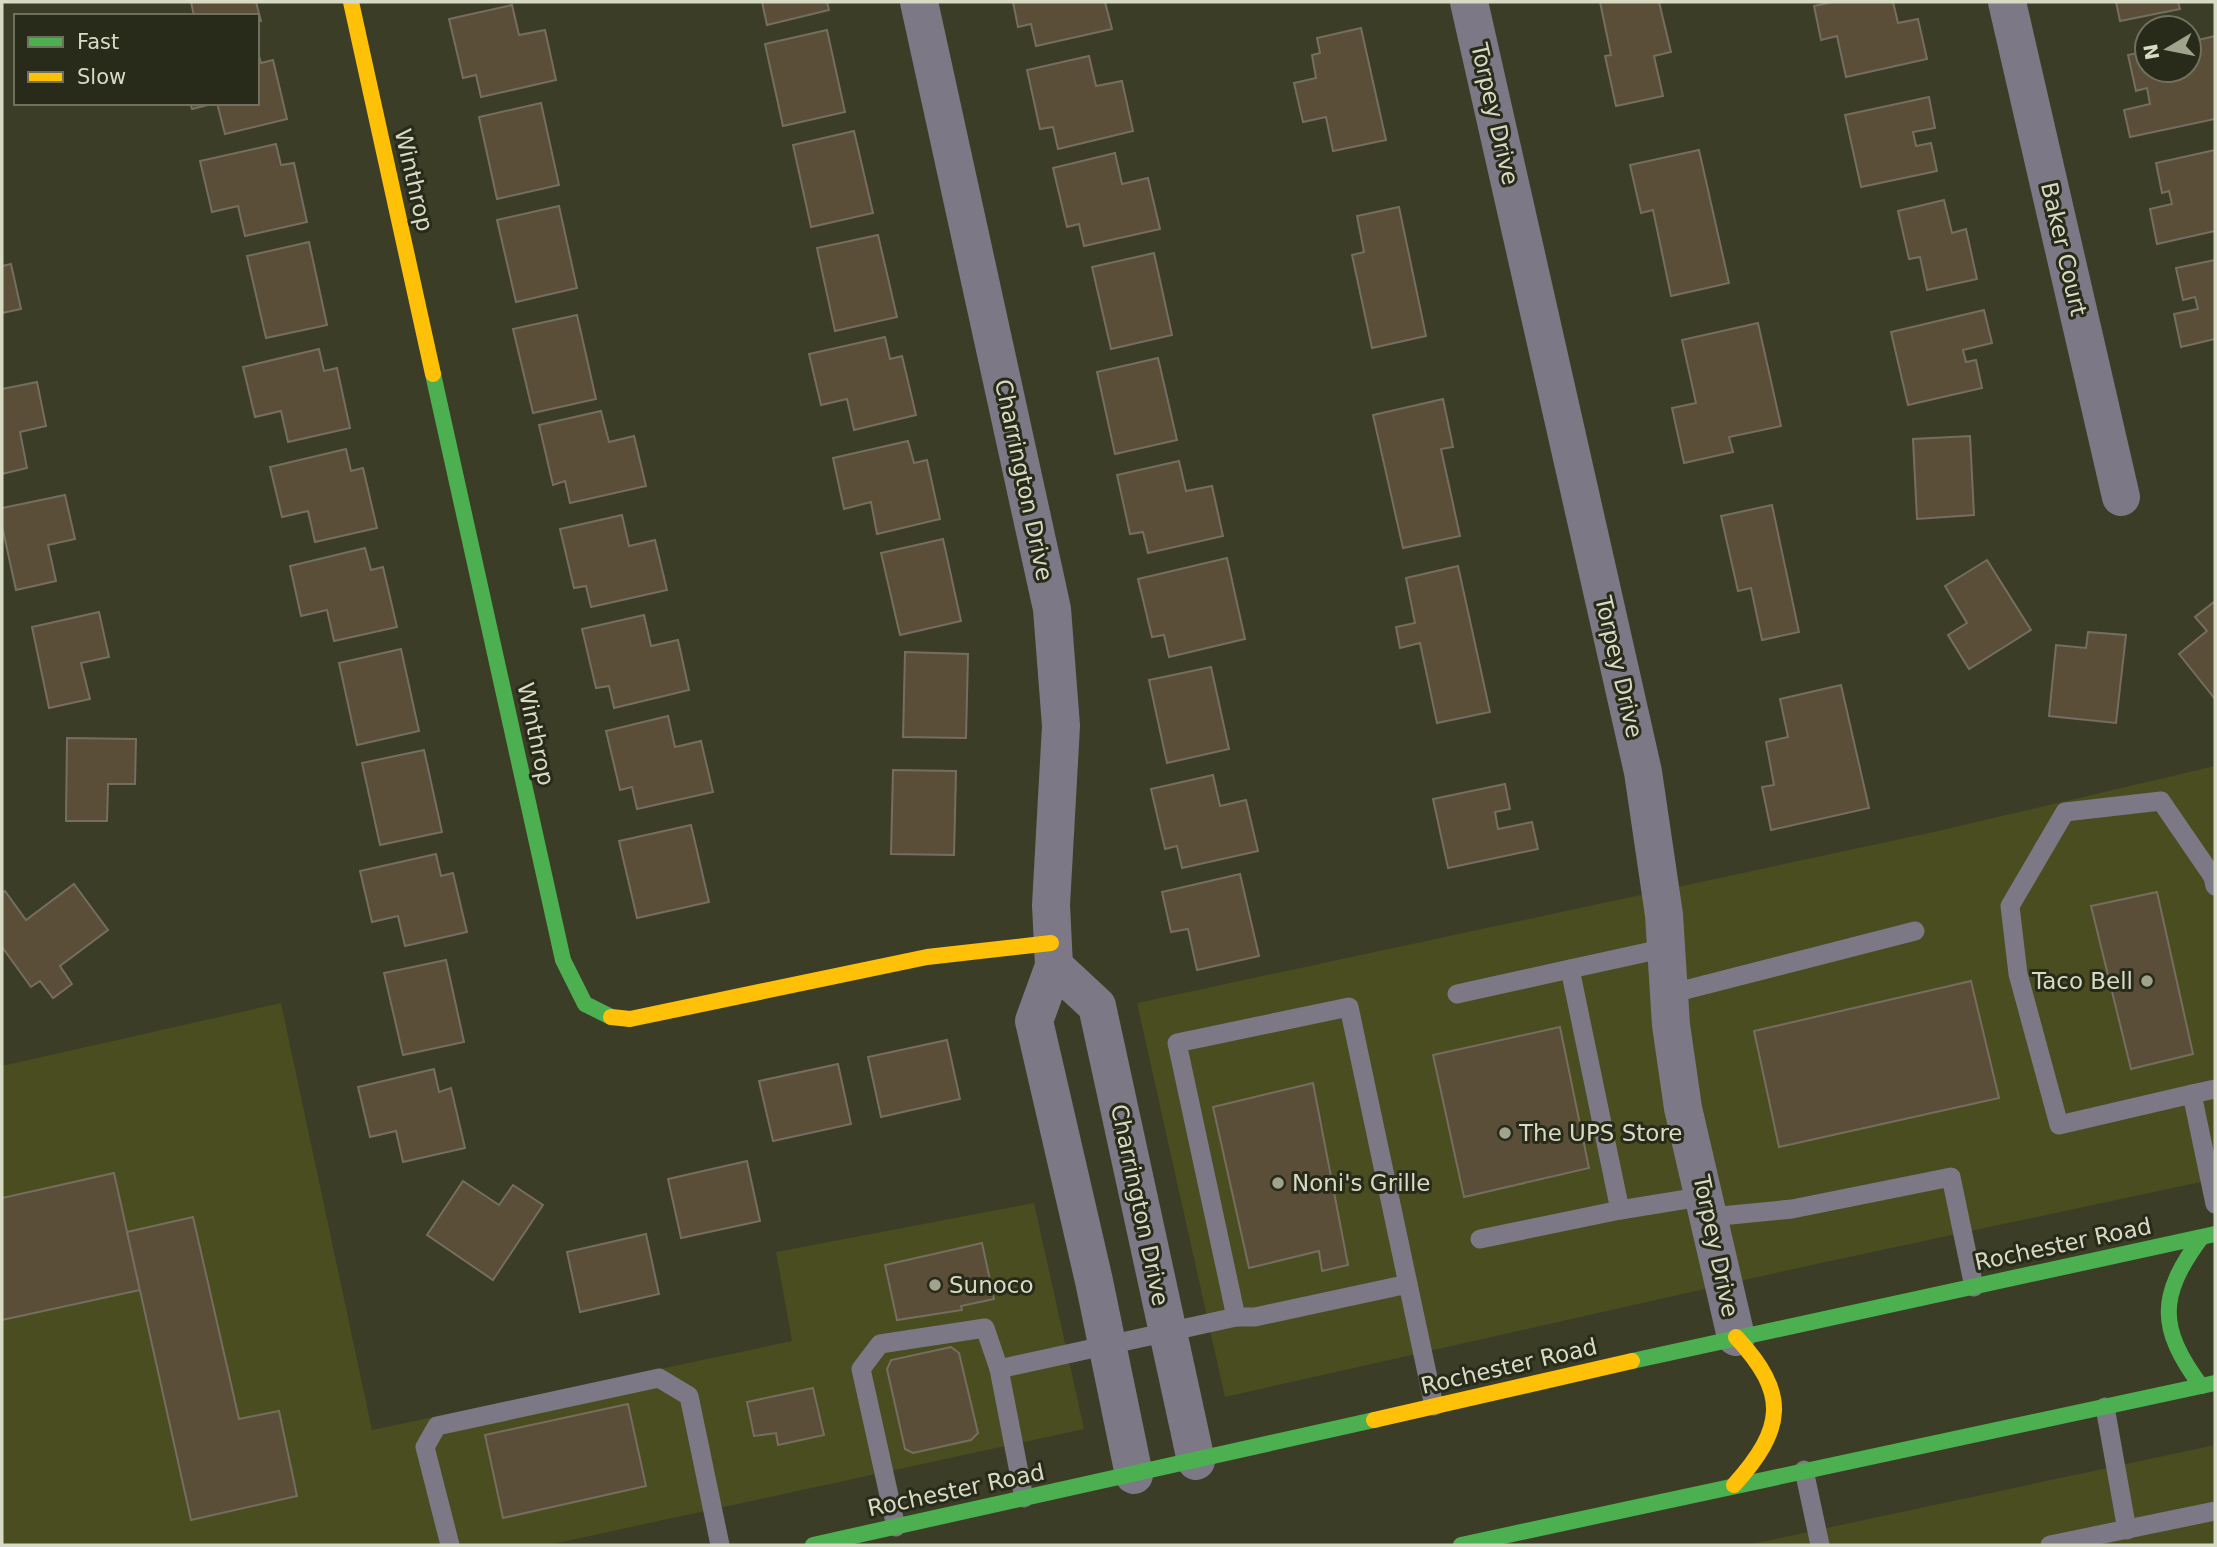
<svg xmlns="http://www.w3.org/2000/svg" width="2217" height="1547" font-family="'DejaVu Sans',sans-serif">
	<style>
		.built { fill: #494d1f }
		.building { fill: #5b4e39; stroke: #756e5f; stroke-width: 2 }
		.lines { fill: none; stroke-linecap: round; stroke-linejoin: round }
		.lane { stroke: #7c7885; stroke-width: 19 }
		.street { stroke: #7c7885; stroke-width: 38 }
		.fast { stroke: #4caf50; stroke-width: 16 }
		.slow { stroke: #ffc107; stroke-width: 16 }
		.poi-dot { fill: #a1a48d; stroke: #292b1a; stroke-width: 2.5 }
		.labels { text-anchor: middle; stroke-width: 6; stroke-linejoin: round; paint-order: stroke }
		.street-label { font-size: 23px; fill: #d8dbc4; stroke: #292b1a }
		.poi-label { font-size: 23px; fill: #d8dbc4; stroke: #292b1a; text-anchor: start }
	</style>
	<rect width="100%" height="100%" fill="#3b3d27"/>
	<!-- built -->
	<g class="built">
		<path d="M2215,766V1179L1807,1266L1225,1397L1137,1003L1938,831Z"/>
		<path d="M281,1003L372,1430L792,1341L776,1252L1034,1203L1084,1429L548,1545H2V1066Z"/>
		<path d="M2215,1445V1545H1747Z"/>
	</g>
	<!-- building -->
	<g class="building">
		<path d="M191,2H256L261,21L257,22V16H194Z"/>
		<path d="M762,2H827L829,10L767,25Z"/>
		<path d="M1013,2H1105L1112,29L1036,46L1031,24L1018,27Z"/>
		<path d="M1600,2H1659L1671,52L1654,56L1663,96L1616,106L1605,56L1611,55Z"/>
		<path d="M1833,2H1893L1898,23L1918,19L1927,59L1846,77L1837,36L1821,40L1814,6Z"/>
		<path d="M2116,2H2178L2180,9L2120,21Z"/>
		<path d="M512,5L519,35L545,30L556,80L481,97L476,75L463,78L449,19Z"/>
		<path d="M1361,28L1386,140L1333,151L1326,117L1303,122L1294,83L1316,78L1312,55L1320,53L1317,38Z"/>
		<path d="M827,30L845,112L783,126L765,44Z"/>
		<path d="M2215,36V119L2130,137L2124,110L2150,104L2147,88L2136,91L2128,55L2147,51V70H2189V42Z"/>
		<path d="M257,49L261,63L273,60L287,119L225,134L217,103H257Z"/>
		<path d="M1089,56L1096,86L1122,81L1133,131L1058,149L1053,127L1040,129L1027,70Z"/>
		<path d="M1929,97L1935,128L1913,132L1916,146L1931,143L1937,171L1861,187L1845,115Z"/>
		<path d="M190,103H216L192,109Z"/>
		<path d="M541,103L559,185L497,199L479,117Z"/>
		<path d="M854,131L873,213L811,227L793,145Z"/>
		<path d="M276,144L281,165L294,163L307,222L245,236L238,206L212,212L200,161Z"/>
		<path d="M1699,150L1729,283L1671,296L1653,210L1641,213L1630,165Z"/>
		<path d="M2215,150V231L2157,244L2150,209L2172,204L2169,191L2162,193L2156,163Z"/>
		<path d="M1115,153L1122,184L1148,178L1160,229L1084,246L1079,224L1067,227L1053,168Z"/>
		<path d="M1944,200L1952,233L1966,229L1977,279L1927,290L1920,257L1909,259L1898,211Z"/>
		<path d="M559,206L577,288L516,302L497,220Z"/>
		<path d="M1399,207L1426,336L1372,348L1352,255L1364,252L1357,216Z"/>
		<path d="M878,235L897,317L835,331L817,248Z"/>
		<path d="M309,242L327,325L266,338L247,256Z"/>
		<path d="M1154,253L1172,335L1111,349L1092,267Z"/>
		<path d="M2215,260V339L2181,347L2174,314L2198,309L2195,297L2183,300L2176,268Z"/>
		<path d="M11,264L21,309L2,313V266Z"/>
		<path d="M1984,310L1992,343L1963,350L1966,362L1976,360L1982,388L1908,405L1891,332Z"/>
		<path d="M577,315L596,399L533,413L513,329Z"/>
		<path d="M1758,323L1781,426L1729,437L1733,452L1684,463L1672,408L1696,403L1682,340Z"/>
		<path d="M885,337L890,359L902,356L916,415L854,430L847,399L821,405L809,354Z"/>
		<path d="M319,349L324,371L337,368L350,428L288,442L281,411L255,417L243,367Z"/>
		<path d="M1158,358L1177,440L1115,454L1097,372Z"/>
		<path d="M37,382L46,426L20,432L27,468L2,474V389Z"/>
		<path d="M1443,399L1453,447L1441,449L1460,536L1403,548L1373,415Z"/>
		<path d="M601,411L609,442L634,436L646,486L570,503L565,481L553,485L539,425Z"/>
		<path d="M1970,436L1974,515L1917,519L1913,439Z"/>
		<path d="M908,441L914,463L927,460L940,519L877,534L871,502L844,509L833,458Z"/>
		<path d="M346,449L351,471L363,468L377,528L315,542L308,511L282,517L270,467Z"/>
		<path d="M1179,461L1186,491L1212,486L1223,536L1148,553L1143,532L1130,534L1117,475Z"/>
		<path d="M65,495L75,539L48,545L56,581L16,590L2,526V508Z"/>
		<path d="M1772,505L1799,632L1762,640L1751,588L1738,591L1721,516Z"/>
		<path d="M622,515L629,546L655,540L667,590L591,607L586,586L574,588L560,529Z"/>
		<path d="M943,539L961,621L900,635L881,553Z"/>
		<path d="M365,548L371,570L383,567L397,627L334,641L327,610L301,616L290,566Z"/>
		<path d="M1227,558L1245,639L1169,657L1164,635L1152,637L1138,579Z"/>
		<path d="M1987,560L2031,630L1969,669L1948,635L1967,623L1945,586Z"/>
		<path d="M1458,566L1490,712L1437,723L1420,643L1400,648L1396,627L1415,623L1406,578Z"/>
		<path d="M2215,601V699L2179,654L2207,631L2195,617Z"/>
		<path d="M99,612L109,657L81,663L90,699L49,708L32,627Z"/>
		<path d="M644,615L651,646L678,640L689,690L614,708L609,686L596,688L582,629Z"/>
		<path d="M2088,632L2126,635L2116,723L2049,716L2056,645L2086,648Z"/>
		<path d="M401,649L419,731L357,745L339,663Z"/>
		<path d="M905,652L968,654L966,738L903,737Z"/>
		<path d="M1211,667L1229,749L1167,763L1149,680Z"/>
		<path d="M1841,685L1869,808L1771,830L1762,787L1774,785L1766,742L1788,737L1780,699Z"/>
		<path d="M668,716L675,747L701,741L713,792L637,809L632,787L620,790L606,731Z"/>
		<path d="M67,738L136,739L135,784H108L107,821H66Z"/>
		<path d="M424,750L442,832L380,845L362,763Z"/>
		<path d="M893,770L956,771L954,855L891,854Z"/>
		<path d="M1213,775L1220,806L1246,800L1258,851L1182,868L1177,846L1165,849L1151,789Z"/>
		<path d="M1505,784L1510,809L1495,812L1498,829L1532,822L1538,849L1448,868L1433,799Z"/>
		<path d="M691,825L709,902L637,918L619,841Z"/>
		<path d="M436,854L441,876L453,873L467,932L405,946L398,916L372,922L360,871Z"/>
		<path d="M1240,874L1259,956L1197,970L1188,929L1171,932L1162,892Z"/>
		<path d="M74,884L108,930L60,966L72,984L53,998L40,981L31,987L2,947V893L5,891L26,920Z"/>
		<path d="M2157,892L2193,1054L2131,1069L2091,906Z"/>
		<path d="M446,960L464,1042L403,1055L384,973Z"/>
		<path d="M1971,981L1999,1098L1779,1147L1754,1031Z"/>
		<path d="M1560,1027L1589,1168L1464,1197L1433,1055Z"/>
		<path d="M947,1040L960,1099L881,1117L868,1057Z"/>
		<path d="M838,1064L851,1124L773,1141L759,1081Z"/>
		<path d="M434,1069L439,1092L451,1088L465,1148L403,1162L396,1131L370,1137L358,1087Z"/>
		<path d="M1313,1083L1348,1265L1322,1271L1319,1251L1249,1268L1213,1107Z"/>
		<path d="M747,1161L760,1221L681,1238L668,1179Z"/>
		<path d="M114,1173L140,1290L2,1320V1198Z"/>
		<path d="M463,1181L499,1205L513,1185L543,1205L493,1280L427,1235Z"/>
		<path d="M193,1217L239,1419L279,1411L297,1496L191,1520L127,1232Z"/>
		<path d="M646,1234L659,1294L580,1312L567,1252Z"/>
		<path d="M982,1243L994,1299L961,1306L962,1310L897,1320L885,1265Z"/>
		<path d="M951,1347L959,1353L978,1433L971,1440L913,1453L905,1449L887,1369L891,1360Z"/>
		<path d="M813,1388L824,1435L778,1445L776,1433L754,1436L747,1402Z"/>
		<path d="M628,1404L646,1486L503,1518L485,1435Z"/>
	</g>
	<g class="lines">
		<!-- lane -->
		<g class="lane">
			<path d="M2215,886L2213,877L2161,801L2065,812L2010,906L2018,974L2059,1125L2192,1094L2215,1204"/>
			<path d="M1666,948L1570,969L1620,1210L1706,1196"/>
			<path d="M1457,994L1570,969"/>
			<path d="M1669,994L1915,931"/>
			<path d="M2192,1094L2215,1089"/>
			<path d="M1710,1217L1792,1209L1951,1177L1974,1287"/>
			<path d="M1480,1239L1620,1210"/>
			<path d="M1236,1317L1177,1043L1349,1007L1434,1406"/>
			<path d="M999,1369L1024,1498"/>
			<path d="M2105,1407L2127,1530"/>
			<path d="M1804,1470L1820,1545"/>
			<path d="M896,1527L861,1369L880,1344L985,1328L999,1369L1236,1317H1255L1408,1284"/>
			<path d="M450,1545L425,1447L437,1426L659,1378L689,1396L720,1545"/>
			<path d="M2050,1545L2215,1511"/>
		</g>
		<!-- street -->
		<g class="street">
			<path d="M919,2L1052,609L1061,726L1051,905L1054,966L1034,1021L1094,1281L1134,1475"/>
			<path d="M1469,2L1643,772L1664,915L1671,1025L1683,1108L1736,1337"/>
			<path d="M2007,2L2121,497"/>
			<path d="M1054,966L1097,1006L1196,1461"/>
		</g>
		<!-- fast -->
		<g class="fast">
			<path d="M433,374L563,960L585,1004L611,1017"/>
			<path d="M2201,1238C2158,1296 2158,1328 2201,1386"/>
			<path d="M1632,1361L2215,1234"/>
			<path d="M813,1545L1374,1420"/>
			<path d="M1461,1545L2215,1383"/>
		</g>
		<!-- slow -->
		<g class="slow">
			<path d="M351,2L433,374"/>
			<path d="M611,1017L630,1019L927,957L1051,943"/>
			<path d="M1374,1420L1632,1361"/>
			<path d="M1734,1485C1785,1428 1789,1394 1736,1337"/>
		</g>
	</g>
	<!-- markers -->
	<g class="poi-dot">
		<circle cx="2147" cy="981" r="7"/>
		<circle cx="1505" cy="1133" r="7"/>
		<circle cx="1278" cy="1183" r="7"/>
		<circle cx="935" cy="1285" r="7"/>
	</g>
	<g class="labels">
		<!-- street labels -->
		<g class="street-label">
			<text transform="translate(1495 114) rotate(77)" y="8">Torpey Drive</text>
			<text transform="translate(414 180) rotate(77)" y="8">Winthrop</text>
			<text transform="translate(2064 249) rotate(77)" y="8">Baker Court</text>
			<text transform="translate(1024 480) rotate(78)" y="8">Charrington Drive</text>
			<text transform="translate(1619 667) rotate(77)" y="8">Torpey Drive</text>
			<text transform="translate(536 734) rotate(78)" y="8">Winthrop</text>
			<text transform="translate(1140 1205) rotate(78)" y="8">Charrington Drive</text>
			<text transform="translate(2063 1244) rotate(-12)" y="8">Rochester Road</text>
			<text transform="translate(1716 1246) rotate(78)" y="8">Torpey Drive</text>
			<text transform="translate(1509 1366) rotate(-13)" y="8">Rochester Road</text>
			<text transform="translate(956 1490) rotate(-12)" y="8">Rochester Road</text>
		</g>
		<!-- poi labels -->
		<g class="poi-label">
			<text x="2133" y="989" text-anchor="end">Taco Bell</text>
			<text x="1519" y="1141">The UPS Store</text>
			<text x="1292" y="1191">Noni's Grille</text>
			<text x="949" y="1293">Sunoco</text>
		</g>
	</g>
	<!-- border -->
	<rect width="2217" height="1547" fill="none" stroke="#d8dbc4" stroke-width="7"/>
	<!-- legend -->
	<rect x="14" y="14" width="245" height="91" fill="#292b1a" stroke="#6f715e" stroke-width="2"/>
	<rect x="28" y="37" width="35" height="10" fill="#4caf50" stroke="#6f715e" stroke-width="2"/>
	<text x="77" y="49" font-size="21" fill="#d8dbc4">Fast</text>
	<rect x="28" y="72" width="35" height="10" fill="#ffc107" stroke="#6f715e" stroke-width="2"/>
	<text x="77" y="84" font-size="21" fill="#d8dbc4">Slow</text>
	<!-- north arrow -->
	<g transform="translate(2168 49) rotate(260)"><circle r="33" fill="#292b1a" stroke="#6f715e" stroke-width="2"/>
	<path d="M0-5L12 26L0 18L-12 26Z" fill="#a1a48d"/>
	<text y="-10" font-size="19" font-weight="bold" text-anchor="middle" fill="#d8dbc4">N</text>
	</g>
</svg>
